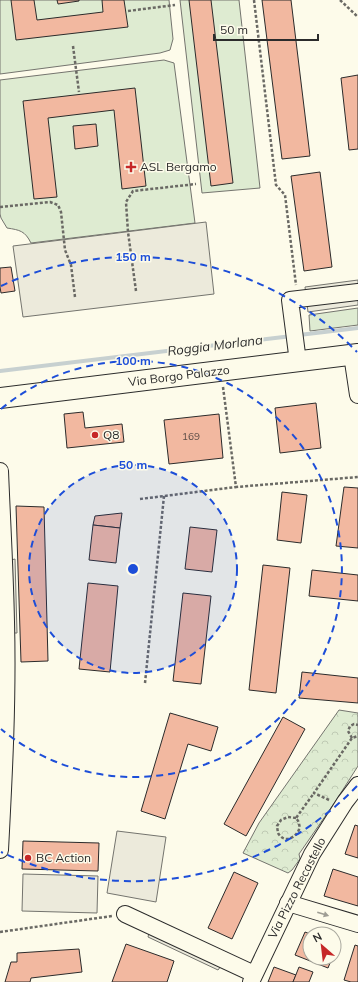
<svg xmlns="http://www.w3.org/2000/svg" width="358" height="982" font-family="Mulish,sans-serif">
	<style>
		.grass { fill: #deebd1; stroke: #74746e }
		.park { fill: url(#park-crowns); stroke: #74746e }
		.parking { fill: #eceadb; stroke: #74746e }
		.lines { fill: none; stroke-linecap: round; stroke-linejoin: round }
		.stream { stroke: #c7d0d0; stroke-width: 4 }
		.building { fill: #f2b8a0; stroke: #2b2b2b }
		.minor-casing { stroke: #2b2b2b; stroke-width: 18 }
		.major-casing { stroke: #2b2b2b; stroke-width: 22 }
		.path { stroke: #6a6964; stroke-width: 2.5; stroke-dasharray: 3 2; stroke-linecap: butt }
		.minor { stroke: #fdfbea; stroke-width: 16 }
		.major { stroke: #fdfbea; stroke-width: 20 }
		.oneway { fill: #9e9d94 }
		.ring { fill: none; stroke: #1d4ed8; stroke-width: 2; stroke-dasharray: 7 5 }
		.poi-dot { fill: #c62828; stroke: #fdfbea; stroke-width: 1.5 }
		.labels { text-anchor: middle; stroke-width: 3; stroke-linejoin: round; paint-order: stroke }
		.number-label { font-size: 10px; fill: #5d4e48 }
		.poi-label { font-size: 12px; fill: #2b2b2b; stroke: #fdfbea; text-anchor: start }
		.street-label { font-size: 12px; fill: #2b2b2b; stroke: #fdfbea }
		.water-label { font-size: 13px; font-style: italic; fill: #2b2b2b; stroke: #fdfbea }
		.centre { fill: #1d4ed8; stroke: #fdfbea; stroke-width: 2 }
		.ring-label { font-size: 12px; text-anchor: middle; font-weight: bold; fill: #1d4ed8; stroke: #fdfbea; stroke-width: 3; stroke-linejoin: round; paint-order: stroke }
	</style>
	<defs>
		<pattern id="park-crowns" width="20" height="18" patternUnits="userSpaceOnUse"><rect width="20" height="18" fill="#deebd1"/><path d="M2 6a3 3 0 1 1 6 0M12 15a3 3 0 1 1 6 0" fill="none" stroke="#bfcab4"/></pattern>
	</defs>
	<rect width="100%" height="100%" fill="#fdfbea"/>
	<!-- grass -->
	<g class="grass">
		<path d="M0,0H169L173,39L170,50L160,53L0,74Z"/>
		<path d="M180,0H239L260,188L202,193Z"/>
		<path d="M164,60L174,63L195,223L31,243C25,231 20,230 7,228L1,218L0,214V80Z"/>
		<path d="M358,308V325L310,331L309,315Z"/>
	</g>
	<!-- park -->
	<path class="park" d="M339,710L358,713V766L335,802L299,854L300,859L292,870L288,873L243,853L259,823Z"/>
	<!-- parking -->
	<g class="parking">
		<path d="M206,222L214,294L23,317L13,246Z"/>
		<path d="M358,280V305L308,312L305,287Z"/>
		<path d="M15,559L17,633H13L11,560Z"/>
		<path d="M117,831L166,837L156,902L107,893Z"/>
		<path d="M23,874L98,876L97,913L22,911Z"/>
		<path d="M149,933L221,966L218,970L148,937Z"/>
	</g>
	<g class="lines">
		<!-- stream -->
		<g class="stream">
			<path d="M299,335L358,328"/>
			<path d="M0,371L292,336"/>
		</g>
	</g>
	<!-- building -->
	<g class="building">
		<path d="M11,0H34L37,20L103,12L102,0H124L128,27L16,40Z"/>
		<path d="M57,0H79V1L58,4Z"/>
		<path d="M189,0H211L233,183L211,186Z"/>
		<path d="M262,0H291L310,156L282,159Z"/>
		<path d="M358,75V149L349,150L341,78Z"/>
		<path d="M135,88L146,186L122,189L114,110L48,118L57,197L34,199L23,101Z"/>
		<path d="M96,124L98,146L75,149L73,126Z"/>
		<path d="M320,172L332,267L304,271L291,176Z"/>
		<path d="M11,267L15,291L1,293L0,287V268Z"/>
		<path d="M316,403L321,448L280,453L275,408Z"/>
		<path d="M83,412L85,428L122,424L124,442L67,448L64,414Z"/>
		<path d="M219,414L223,458L169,464L164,420Z"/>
		<path d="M344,487L358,488V548L336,546Z"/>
		<path d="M282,492L307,495L301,543L277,540Z"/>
		<path d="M16,506L44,507L48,661L21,662Z"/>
		<path d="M122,513L120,528L93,525L95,516Z"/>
		<path d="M93,525L120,528L116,563L89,560Z"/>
		<path d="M190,527L217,530L212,572L185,569Z"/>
		<path d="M263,565L290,568L276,693L249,690Z"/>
		<path d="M312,570L358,575V601L309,596Z"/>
		<path d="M88,583L118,586L110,672L79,669Z"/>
		<path d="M183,593L211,596L201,684L173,681Z"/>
		<path d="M302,672L358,678V703L299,698Z"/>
		<path d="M170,713L218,727L211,751L188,744L165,819L141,811Z"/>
		<path d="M283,717L305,729L246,836L224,824Z"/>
		<path d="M355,825L358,826V858L345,854Z"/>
		<path d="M23,841L99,843L98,871L22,869Z"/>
		<path d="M333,869L358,877V906L324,896Z"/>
		<path d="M234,872L258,883L232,939L208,928Z"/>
		<path d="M305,932L310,934V958H332L328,968L295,955Z"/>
		<path d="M126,944L174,961L167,982H112Z"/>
		<path d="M355,945L358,946V982H351L344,980Z"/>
		<path d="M79,949L82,972L31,978L30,982H5L11,962H17V953Z"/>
		<path d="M274,967L296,975L293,982H268Z"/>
		<path d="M299,967L313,972L309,982H293Z"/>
	</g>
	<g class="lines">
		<defs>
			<g id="minor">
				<path d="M352,355L358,395"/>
				<path d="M298,362L290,300L358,292"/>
				<path d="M0,471C2,521 5,572 6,622C8,698 4,774 0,850"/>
				<path d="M288,903L358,924"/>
				<path d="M125,914L254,974"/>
				<path d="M251,982L312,854L345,802L358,785"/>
			</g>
			<path id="major" d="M0,398L358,354"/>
		</defs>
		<!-- minor casing -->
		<use href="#minor" class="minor-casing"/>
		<!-- major casing -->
		<use href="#major" class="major-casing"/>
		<!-- path -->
		<g class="path">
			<path d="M254,0L276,185L285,195L296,285"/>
			<path d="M340,0L358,17"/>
			<path d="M128,11L175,5"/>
			<path d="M73,46L79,92"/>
			<path d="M0,207L50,202L58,205L61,212L65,250L71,265L75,297"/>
			<path d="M136,291L128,232L126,202L133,191L196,184"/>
			<path d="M223,387L236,487L358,477"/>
			<path d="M140,499L236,487"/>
			<path d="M145,683L164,496"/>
			<path d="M352,738L348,731L350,726L354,724L358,725"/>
			<path d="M329,800L314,793L352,738L358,736"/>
			<path d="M296,818L288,817L281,820L277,826L278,833C279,835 281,837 283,838C290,842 302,832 299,824C299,821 297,820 296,818L314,793"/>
			<path d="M0,932L112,916"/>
		</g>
		<!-- minor -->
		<use href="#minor" class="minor"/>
		<!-- major -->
		<use href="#major" class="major"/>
	</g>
	<!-- one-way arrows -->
	<defs><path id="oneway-solid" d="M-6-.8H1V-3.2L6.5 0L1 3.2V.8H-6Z"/></defs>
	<use class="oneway" href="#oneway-solid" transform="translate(323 914) rotate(17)"/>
	<!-- distance rings -->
	<circle cx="133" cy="569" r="104" fill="#1d4ed8" fill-opacity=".12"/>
	<g class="ring">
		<circle cx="133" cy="569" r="104"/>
		<path d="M1 409A208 208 0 1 1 1 729"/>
		<path d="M357 786A312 312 0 0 1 1 852M1 286A312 312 0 0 1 357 352"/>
	</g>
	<!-- markers -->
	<g class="poi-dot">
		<path d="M129 161h4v4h4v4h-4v4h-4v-4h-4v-4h4z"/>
		<circle cx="95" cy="435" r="4"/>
		<circle cx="28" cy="858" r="4"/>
	</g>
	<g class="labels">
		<!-- number labels -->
		<g class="number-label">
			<text x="191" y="440">169</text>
		</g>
		<!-- poi labels -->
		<g class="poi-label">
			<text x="140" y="171">ASL Bergamo</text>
			<text x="103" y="439">Q8</text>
			<text x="36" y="862">BC Action</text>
		</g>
		<!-- street labels -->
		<g class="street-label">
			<text transform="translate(179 376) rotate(-7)" y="4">Via Borgo Palazzo</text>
			<text transform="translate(297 888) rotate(-63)" y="4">Via Pizzo Recastello</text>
		</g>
		<!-- water labels -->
		<g class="water-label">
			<text transform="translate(215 345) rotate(-7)" y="5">Roggia Morlana</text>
		</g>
	</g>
	<circle cx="133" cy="569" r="6" class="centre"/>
	<g class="ring-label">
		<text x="133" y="261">150 m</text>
		<text x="133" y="365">100 m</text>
		<text x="133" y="469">50 m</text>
	</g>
	<!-- north arrow -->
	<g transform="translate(322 946) rotate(332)"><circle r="19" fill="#fdfbea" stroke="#a9a89e"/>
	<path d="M0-3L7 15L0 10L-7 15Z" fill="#c62828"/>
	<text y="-6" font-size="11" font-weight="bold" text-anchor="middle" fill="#2b2b2b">N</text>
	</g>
	<!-- scale -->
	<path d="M214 34v6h104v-6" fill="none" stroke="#2b2b2b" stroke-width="2"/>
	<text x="220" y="34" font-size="12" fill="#2b2b2b" stroke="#fdfbea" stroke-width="3" paint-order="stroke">50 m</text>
</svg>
